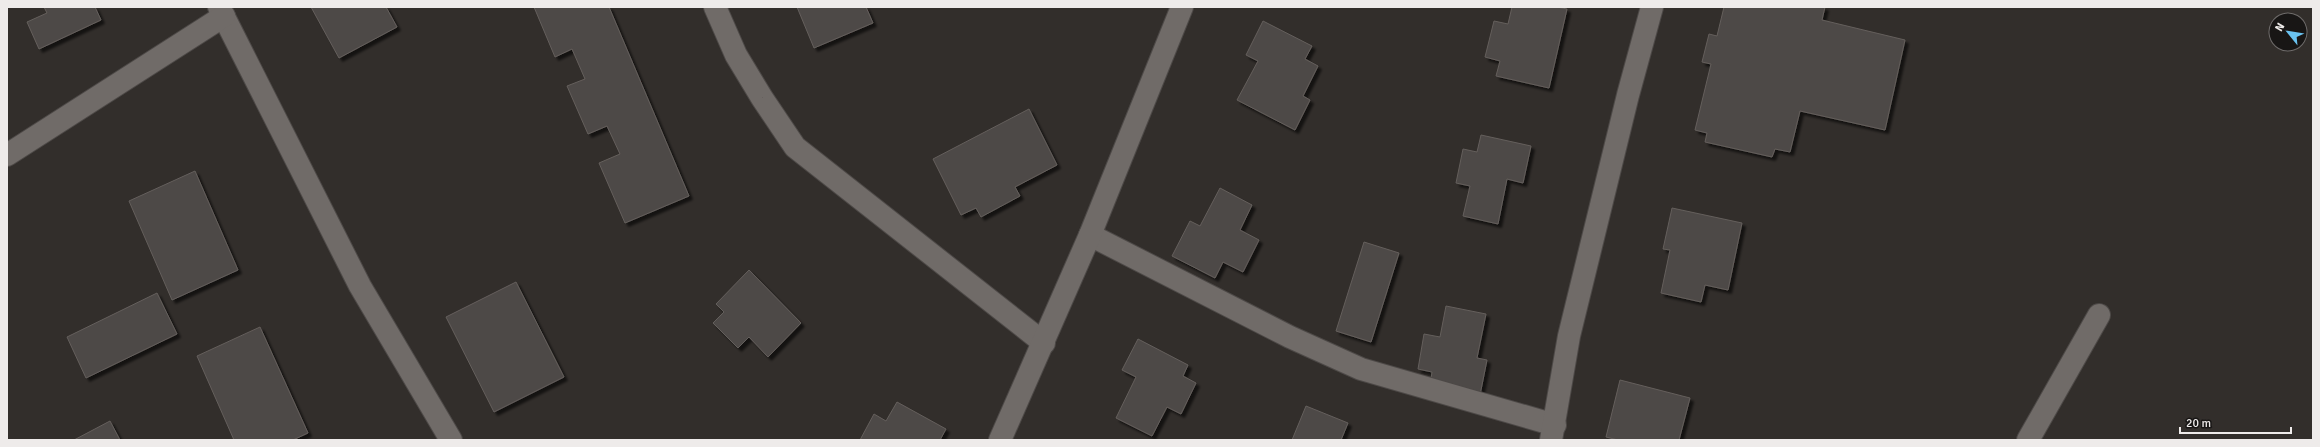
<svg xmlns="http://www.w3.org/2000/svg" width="2320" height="447" font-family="Signika,sans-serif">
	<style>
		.building { fill: #4e4947; stroke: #645f5c; filter: url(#shadow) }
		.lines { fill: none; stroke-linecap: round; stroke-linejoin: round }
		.street-casing { stroke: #4d4947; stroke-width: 24 }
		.street { stroke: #706b68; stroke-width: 22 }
	</style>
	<defs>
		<filter id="shadow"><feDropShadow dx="3.5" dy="3.5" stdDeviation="1" flood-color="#0009"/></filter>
	</defs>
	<rect width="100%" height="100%" fill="#322e2b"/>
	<!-- building -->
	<g class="building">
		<path d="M44,7H95L101,20L39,49L27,22L47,13Z"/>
		<path d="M311,7H386L397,27L339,58Z"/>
		<path d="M534,7H609L689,196L625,223L599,163L620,154L607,126L588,134L567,86L585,79L572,49L555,57Z"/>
		<path d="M797,7H866L873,23L814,48Z"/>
		<path d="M1512,7H1557L1567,9L1549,88L1496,76L1500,61L1485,57L1494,21L1508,24Z"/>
		<path d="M1724,7H1825L1822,20L1905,40L1885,130L1800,111L1790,152L1775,149L1772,157L1705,142L1707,133L1695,130L1711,64L1702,62L1709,34L1717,36Z"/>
		<path d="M1263,21L1312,46L1305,59L1318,66L1303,96L1310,100L1295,130L1237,100L1258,61L1246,55Z"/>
		<path d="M1029,109L1057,165L1015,187L1020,196L981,217L976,208L961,215L933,159Z"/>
		<path d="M1481,135L1531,146L1523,183L1507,179L1498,224L1463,216L1470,186L1456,183L1463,149L1477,152Z"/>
		<path d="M195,171L238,270L172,300L129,201Z"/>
		<path d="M1220,188L1252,205L1240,230L1259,240L1243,272L1223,262L1215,278L1172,256L1190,221L1200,226Z"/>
		<path d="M1672,208L1742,223L1728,290L1705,285L1701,302L1661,293L1670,250L1663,249Z"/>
		<path d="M1364,242L1399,253L1371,342L1336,331Z"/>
		<path d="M749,270L801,323L768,357L749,337L738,348L713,323L724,312L716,304Z"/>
		<path d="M516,282L564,377L494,412L446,317Z"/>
		<path d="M157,293L177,334L86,378L67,337Z"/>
		<path d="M1446,306L1486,314L1477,358L1487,360L1480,395L1430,386L1432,372L1418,369L1424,334L1440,337Z"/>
		<path d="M260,327L308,433L293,440H234L197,356Z"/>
		<path d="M1138,339L1188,365L1183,376L1196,383L1181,414L1167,407L1152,436L1116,418L1136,377L1122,370Z"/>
		<path d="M1620,380L1690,398L1679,440H1618L1606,437Z"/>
		<path d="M897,402L946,429L940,440H860L874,414L886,421Z"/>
		<path d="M1306,406L1348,423L1341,440H1292Z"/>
		<path d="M110,421L120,440H74Z"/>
	</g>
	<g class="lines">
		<defs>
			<g id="street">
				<path d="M219,7L360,286L451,440"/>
				<path d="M715,7L736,55L762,98L795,147L1044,343"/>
				<path d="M7,155L224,16"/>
				<path d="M1090,235L1290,337L1361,369L1555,425"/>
				<path d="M1000,440L1090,235L1182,7"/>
				<path d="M1551,440L1569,336L1628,95L1652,7"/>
				<path d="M2028,440L2099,315"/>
			</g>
		</defs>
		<!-- street casing -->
		<use href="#street" class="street-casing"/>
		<!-- street -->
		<use href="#street" class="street"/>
	</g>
	<!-- border -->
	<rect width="2320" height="447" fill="none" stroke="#eeebea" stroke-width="16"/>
	<!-- north arrow -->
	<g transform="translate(2288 32) rotate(300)"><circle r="19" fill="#181615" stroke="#6e6b6a"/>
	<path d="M0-3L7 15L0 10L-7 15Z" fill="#6ac3f1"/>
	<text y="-6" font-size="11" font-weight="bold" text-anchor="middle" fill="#eeebea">N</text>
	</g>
	<!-- scale -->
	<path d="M2180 427v6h111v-6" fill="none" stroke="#eeebea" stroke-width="2"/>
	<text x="2186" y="427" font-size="12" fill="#eeebea" stroke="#181615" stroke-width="3" paint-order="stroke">20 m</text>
</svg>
